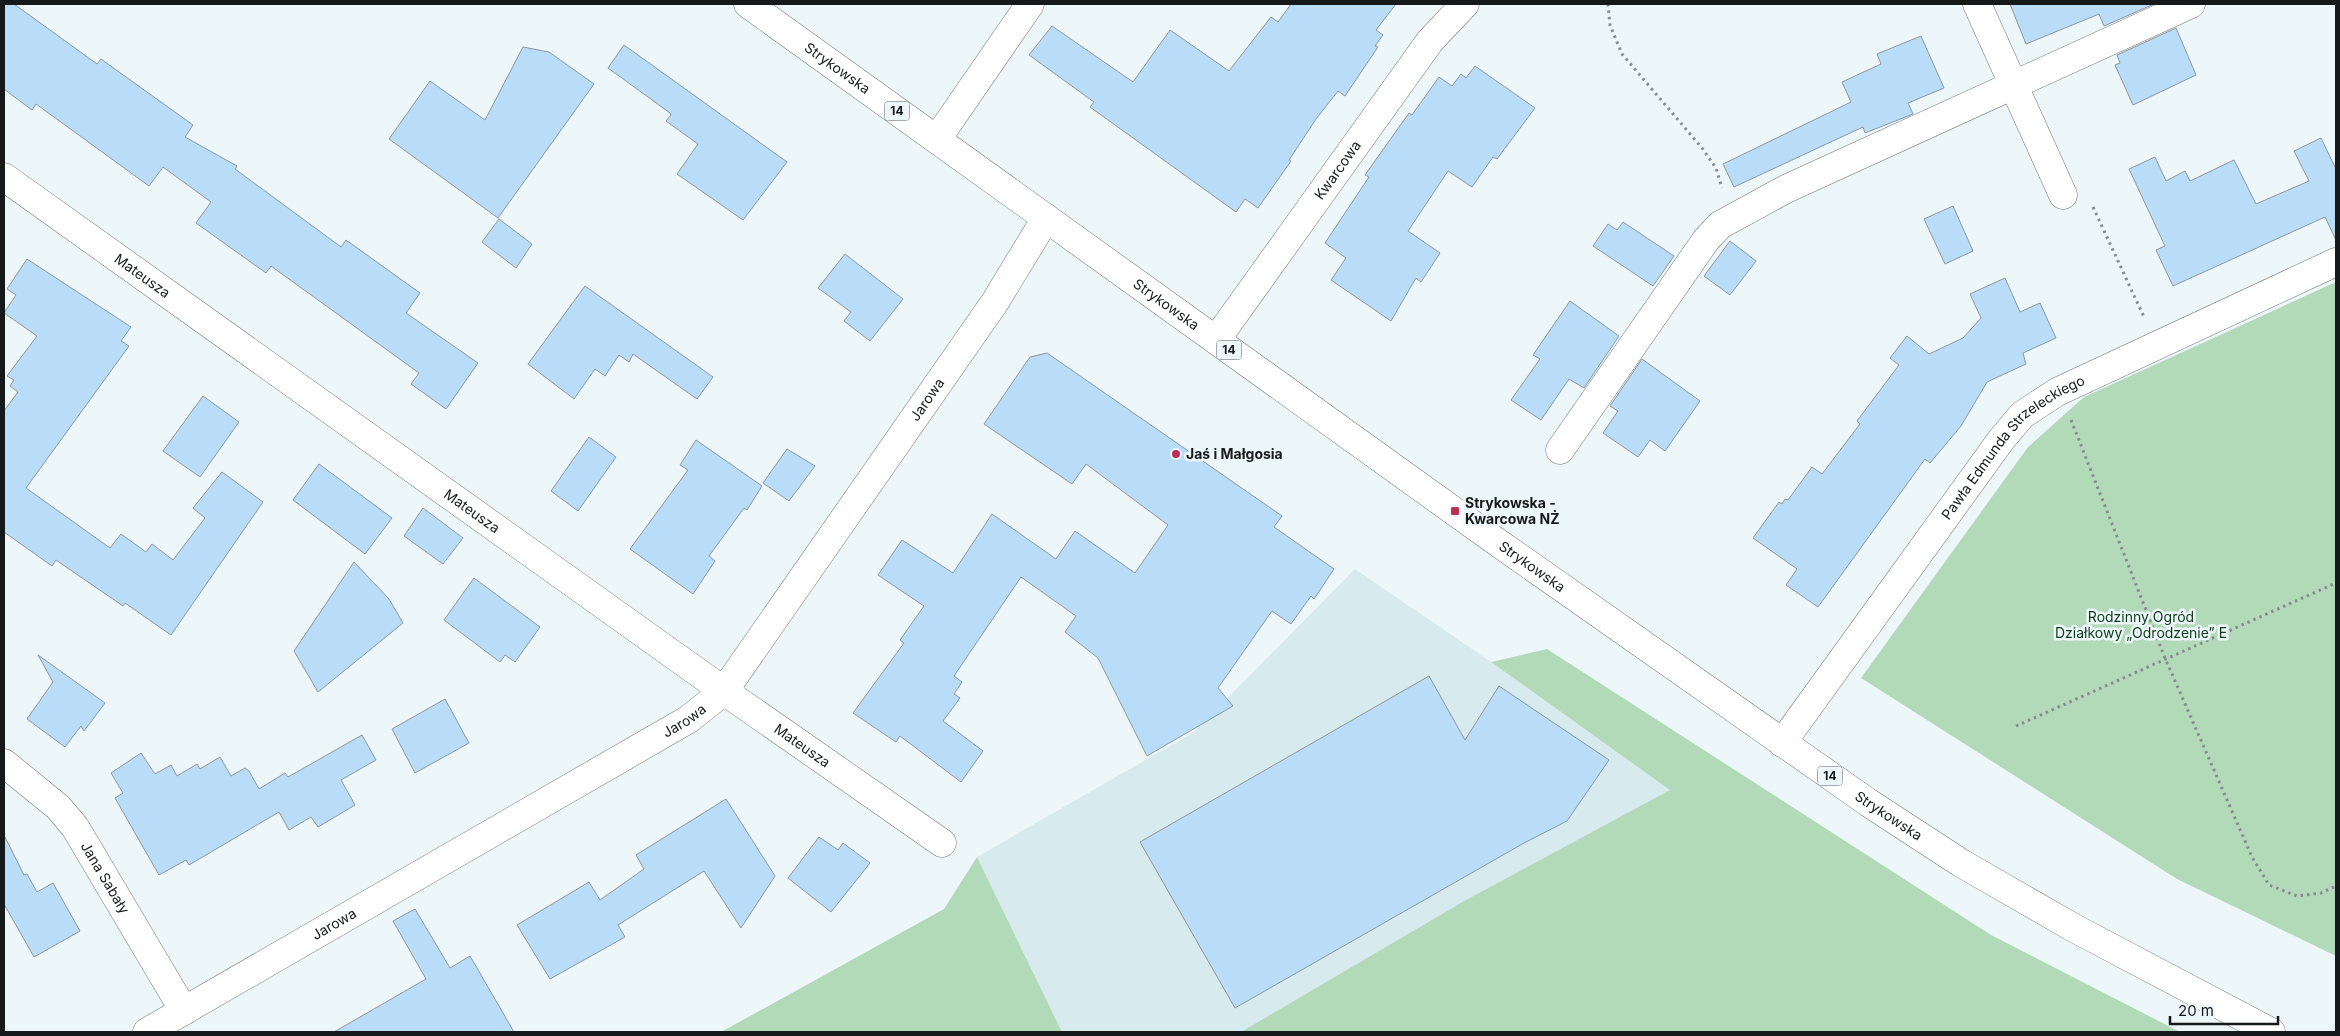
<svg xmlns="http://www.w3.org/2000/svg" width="2340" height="1036" font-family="Inter,sans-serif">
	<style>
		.built { fill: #d7eaee }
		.green { fill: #b3dab8 }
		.building { fill: #b9dcf9; stroke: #90969b }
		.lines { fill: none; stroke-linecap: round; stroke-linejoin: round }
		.minor-casing { stroke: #70797a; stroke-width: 29 }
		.major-casing { stroke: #70797a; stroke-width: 29 }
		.path { stroke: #868d8e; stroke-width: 3; stroke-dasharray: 2.5 4; stroke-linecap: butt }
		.minor { stroke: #fff; stroke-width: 28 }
		.major { stroke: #fff; stroke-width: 28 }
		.poi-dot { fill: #bd2e57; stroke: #edf7f9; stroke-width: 2 }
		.labels { text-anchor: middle; stroke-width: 5; stroke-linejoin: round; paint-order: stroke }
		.shield { fill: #edf7f9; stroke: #565c5d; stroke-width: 1 }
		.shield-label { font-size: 12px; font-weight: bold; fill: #16191a }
		.street-label { font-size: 14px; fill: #16191a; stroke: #edf7f9 }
		.poi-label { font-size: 14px; font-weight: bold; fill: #16191a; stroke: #edf7f9; text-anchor: start }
		.park-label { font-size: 14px; fill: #0d3c19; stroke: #edf7f9 }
	</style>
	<rect width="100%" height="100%" fill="#edf7f9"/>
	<!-- built -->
	<path class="built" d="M1355,569L1491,662L1671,790L1246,1032H1062L977,857L1194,732Z"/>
	<!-- green -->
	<g class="green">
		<path d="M2336,282V956L2177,879L1861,678L2028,447L2084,397Z"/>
		<path d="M1547,649L1991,935L2180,1032H1241L1466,900L1670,790L1491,662Z"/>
		<path d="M977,857L1062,1032H721L944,909Z"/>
	</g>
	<!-- building -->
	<g class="building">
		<path d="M4,4H14L97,64L101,59L193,125L185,137L237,166L235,169L341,247L346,240L420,293L406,313L478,363L446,409L411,384L419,373L271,266L266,273L196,223L211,202L163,167L149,186L36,104L32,110L4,89Z"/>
		<path d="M1291,4H1396L1376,30L1383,35L1375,46L1378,47L1345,96L1338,91L1316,119L1289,160L1291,161L1258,208L1245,199L1236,212L1090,107L1094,102L1029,55L1052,26L1133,82L1170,30L1229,71L1271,17L1278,22Z"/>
		<path d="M2010,4H2154L2104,26L2099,14L2026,44Z"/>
		<path d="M2176,28L2196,75L2133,105L2115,65L2120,63L2117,55Z"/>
		<path d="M1921,36L1944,88L1908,103L1913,114L1865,133L1863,127L1734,187L1723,164L1851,102L1842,82L1881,64L1877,54Z"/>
		<path d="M624,45L787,162L743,220L677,174L698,144L666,121L671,115L670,113L608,68Z"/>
		<path d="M523,47L549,52L594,84L498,218L389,139L430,81L485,120Z"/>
		<path d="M1475,66L1535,108L1497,159L1493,157L1472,187L1448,171L1408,231L1440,253L1421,282L1416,278L1391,321L1331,280L1346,258L1325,243L1369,177L1365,175L1409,113L1412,115L1439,77L1452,86L1461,74L1466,78Z"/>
		<path d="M2321,138L2336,169V240L2325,217L2173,286L2156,250L2165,246L2129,169L2155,157L2166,181L2185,171L2190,181L2234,160L2256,204L2309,181L2294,151Z"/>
		<path d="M1953,206L1973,251L1945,264L1924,219Z"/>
		<path d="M499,219L532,244L516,268L482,242Z"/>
		<path d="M1623,222L1674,256L1653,286L1593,246L1608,224L1617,230Z"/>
		<path d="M1730,241L1756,261L1730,295L1704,276Z"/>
		<path d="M845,254L903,299L870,341L844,321L851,312L818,288Z"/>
		<path d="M27,259L131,327L121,341L129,346L26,488L110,548L121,534L146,552L152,544L173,560L205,518L193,508L222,472L263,502L171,635L125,603L123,606L56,560L52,566L4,532V411L18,392L10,386L14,380L7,376L37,336L4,313L16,295L7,289Z"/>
		<path d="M2005,278L2020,312L2040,303L2056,338L2023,353L2026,364L1987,382L1961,426L1930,463L1925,459L1818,607L1786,585L1797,569L1753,538L1779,502L1782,504L1785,499L1788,500L1812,467L1822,474L1860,424L1857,421L1899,365L1890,358L1907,336L1929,354L1963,338L1981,318L1970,294Z"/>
		<path d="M585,286L713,377L697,399L633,354L629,362L619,355L605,376L595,369L574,399L528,364Z"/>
		<path d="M1570,301L1619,336L1584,388L1569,379L1541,420L1511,400L1540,359L1533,355Z"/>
		<path d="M1047,353L1282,516L1274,527L1334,569L1314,599L1311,596L1291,624L1272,611L1218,688L1233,706L1147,756L1098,658L1065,632L1076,616L1021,577L954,676L962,682L954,694L960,698L943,721L983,751L961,782L900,736L896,742L853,713L904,643L900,640L924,606L878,575L902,540L953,573L992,514L1056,559L1075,531L1135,573L1168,525L1086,464L1072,484L984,424L1030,357Z"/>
		<path d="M1642,359L1700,401L1665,451L1650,440L1638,457L1603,433L1618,411L1610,406Z"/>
		<path d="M203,396L239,422L200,477L163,451Z"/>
		<path d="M589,437L616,457L578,511L551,491Z"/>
		<path d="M696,440L762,486L747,510L744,508L709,556L715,561L693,594L630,549L688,470L680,465Z"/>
		<path d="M787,449L815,466L789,501L763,483Z"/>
		<path d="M319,464L392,518L365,554L293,500Z"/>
		<path d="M423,508L463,538L443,564L404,536Z"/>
		<path d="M354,562L389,599L403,623L318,692L294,651Z"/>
		<path d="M474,578L540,627L515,662L505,655L500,662L444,620Z"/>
		<path d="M38,655L105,703L84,731L81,726L65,747L27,719L53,682Z"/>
		<path d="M1429,676L1465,740L1499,686L1609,760L1567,821L1524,843L1235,1008L1140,842Z"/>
		<path d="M445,699L469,743L415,773L392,729Z"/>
		<path d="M362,735L376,760L341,780L355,805L318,827L311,817L289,830L279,812L189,865L186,860L159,875L115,798L123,793L111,773L141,753L155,774L171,765L177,776L197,764L200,769L220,757L231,776L245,768L249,771L259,789L285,773L288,777Z"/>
		<path d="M726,799L775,876L741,928L704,871L618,925L625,937L550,979L517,925L589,882L600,900L644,869L636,855Z"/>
		<path d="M4,835L24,875L27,874L37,892L53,883L80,931L34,957L4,904Z"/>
		<path d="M819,837L838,850L843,843L870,863L831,912L788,878Z"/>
		<path d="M415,909L450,968L470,956L514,1032H334L426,979L393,921Z"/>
	</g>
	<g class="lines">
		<defs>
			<g id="minor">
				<path d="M1977,4L2063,195"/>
				<path d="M937,139L1030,4"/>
				<path id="s1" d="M4,177L724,691L942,843"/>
				<path id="s2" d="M1216,340L1430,41L1465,4"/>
				<path d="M1560,450L1706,240L1720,225L1786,189L2191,4"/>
				<path id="s3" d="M1782,743L2001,440L2022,415L2057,392L2336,262"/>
				<path id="s4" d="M4,763L58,807L75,827L184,1011"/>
				<path id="s5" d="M147,1032L689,719L724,691L995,302L1046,218"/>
			</g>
			<g id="major">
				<path id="s6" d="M748,4L1497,542L1869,803L1961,863L2074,928L2271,1032"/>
			</g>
		</defs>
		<!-- minor casing -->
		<use href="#minor" class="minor-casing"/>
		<!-- major casing -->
		<use href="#major" class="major-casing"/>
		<!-- path -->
		<g class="path">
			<path d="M1608,4L1610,25L1622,54L1702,148L1716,168L1722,188"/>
			<path d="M2093,207L2144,317"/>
			<path d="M2071,420L2165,658L2252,857L2269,885L2297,896L2321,893L2336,886"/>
			<path d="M2016,726L2336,583"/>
		</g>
		<!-- minor -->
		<use href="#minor" class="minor"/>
		<!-- major -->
		<use href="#major" class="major"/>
	</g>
	<!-- markers -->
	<g class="poi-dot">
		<circle cx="1176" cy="454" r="5"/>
		<rect x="1450" y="506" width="10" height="10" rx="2.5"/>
	</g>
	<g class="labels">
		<!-- shield labels -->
		<g class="shield">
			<rect x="884.5" y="101.5" width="25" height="19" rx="4"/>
			<rect x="1216.5" y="340.5" width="25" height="19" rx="4"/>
			<rect x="1817.5" y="766.5" width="25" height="19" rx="4"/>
		</g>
		<g class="shield-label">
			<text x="897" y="115">14</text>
			<text x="1229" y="354">14</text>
			<text x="1830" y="780">14</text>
		</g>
		<!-- street labels -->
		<g class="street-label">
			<text dy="5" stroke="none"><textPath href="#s6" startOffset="110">Strykowska</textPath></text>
			<text dy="5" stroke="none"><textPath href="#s2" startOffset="209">Kwarcowa</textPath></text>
			<text dy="5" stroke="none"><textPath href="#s1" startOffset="170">Mateusza</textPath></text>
			<text dy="5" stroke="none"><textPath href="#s6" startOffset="515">Strykowska</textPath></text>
			<text dy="5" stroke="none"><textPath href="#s5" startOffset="1026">Jarowa</textPath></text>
			<text dy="5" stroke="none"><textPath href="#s3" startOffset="378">Pawła Edmunda Strzeleckiego</textPath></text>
			<text dy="5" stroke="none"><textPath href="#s1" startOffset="575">Mateusza</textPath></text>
			<text dy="5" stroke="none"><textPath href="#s6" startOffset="965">Strykowska</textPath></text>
			<text dy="5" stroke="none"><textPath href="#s5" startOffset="621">Jarowa</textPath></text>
			<text dy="5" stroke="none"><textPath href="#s1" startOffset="980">Mateusza</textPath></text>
			<text dy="5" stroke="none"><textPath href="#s6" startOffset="1400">Strykowska</textPath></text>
			<text dy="5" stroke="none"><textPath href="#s4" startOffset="155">Jana Sabały</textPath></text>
			<text dy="5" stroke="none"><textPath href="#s5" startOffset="216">Jarowa</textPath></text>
		</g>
		<!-- poi labels -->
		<g class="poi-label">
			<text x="1186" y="459">Jaś i Małgosia</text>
			<text x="1465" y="508">Strykowska -<tspan x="1465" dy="16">Kwarcowa NŻ</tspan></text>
		</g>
		<!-- park labels -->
		<g class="park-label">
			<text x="2141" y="622">Rodzinny Ogród<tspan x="2141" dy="16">Działkowy „Odrodzenie” E</tspan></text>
		</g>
	</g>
	<!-- border -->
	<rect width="2340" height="1036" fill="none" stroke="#16191a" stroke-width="10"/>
	<!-- scale -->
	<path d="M2170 1016v8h108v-8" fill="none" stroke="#16191a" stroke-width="2.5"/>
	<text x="2178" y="1016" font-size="15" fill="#16191a" stroke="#edf7f9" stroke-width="4" paint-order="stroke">20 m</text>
</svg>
